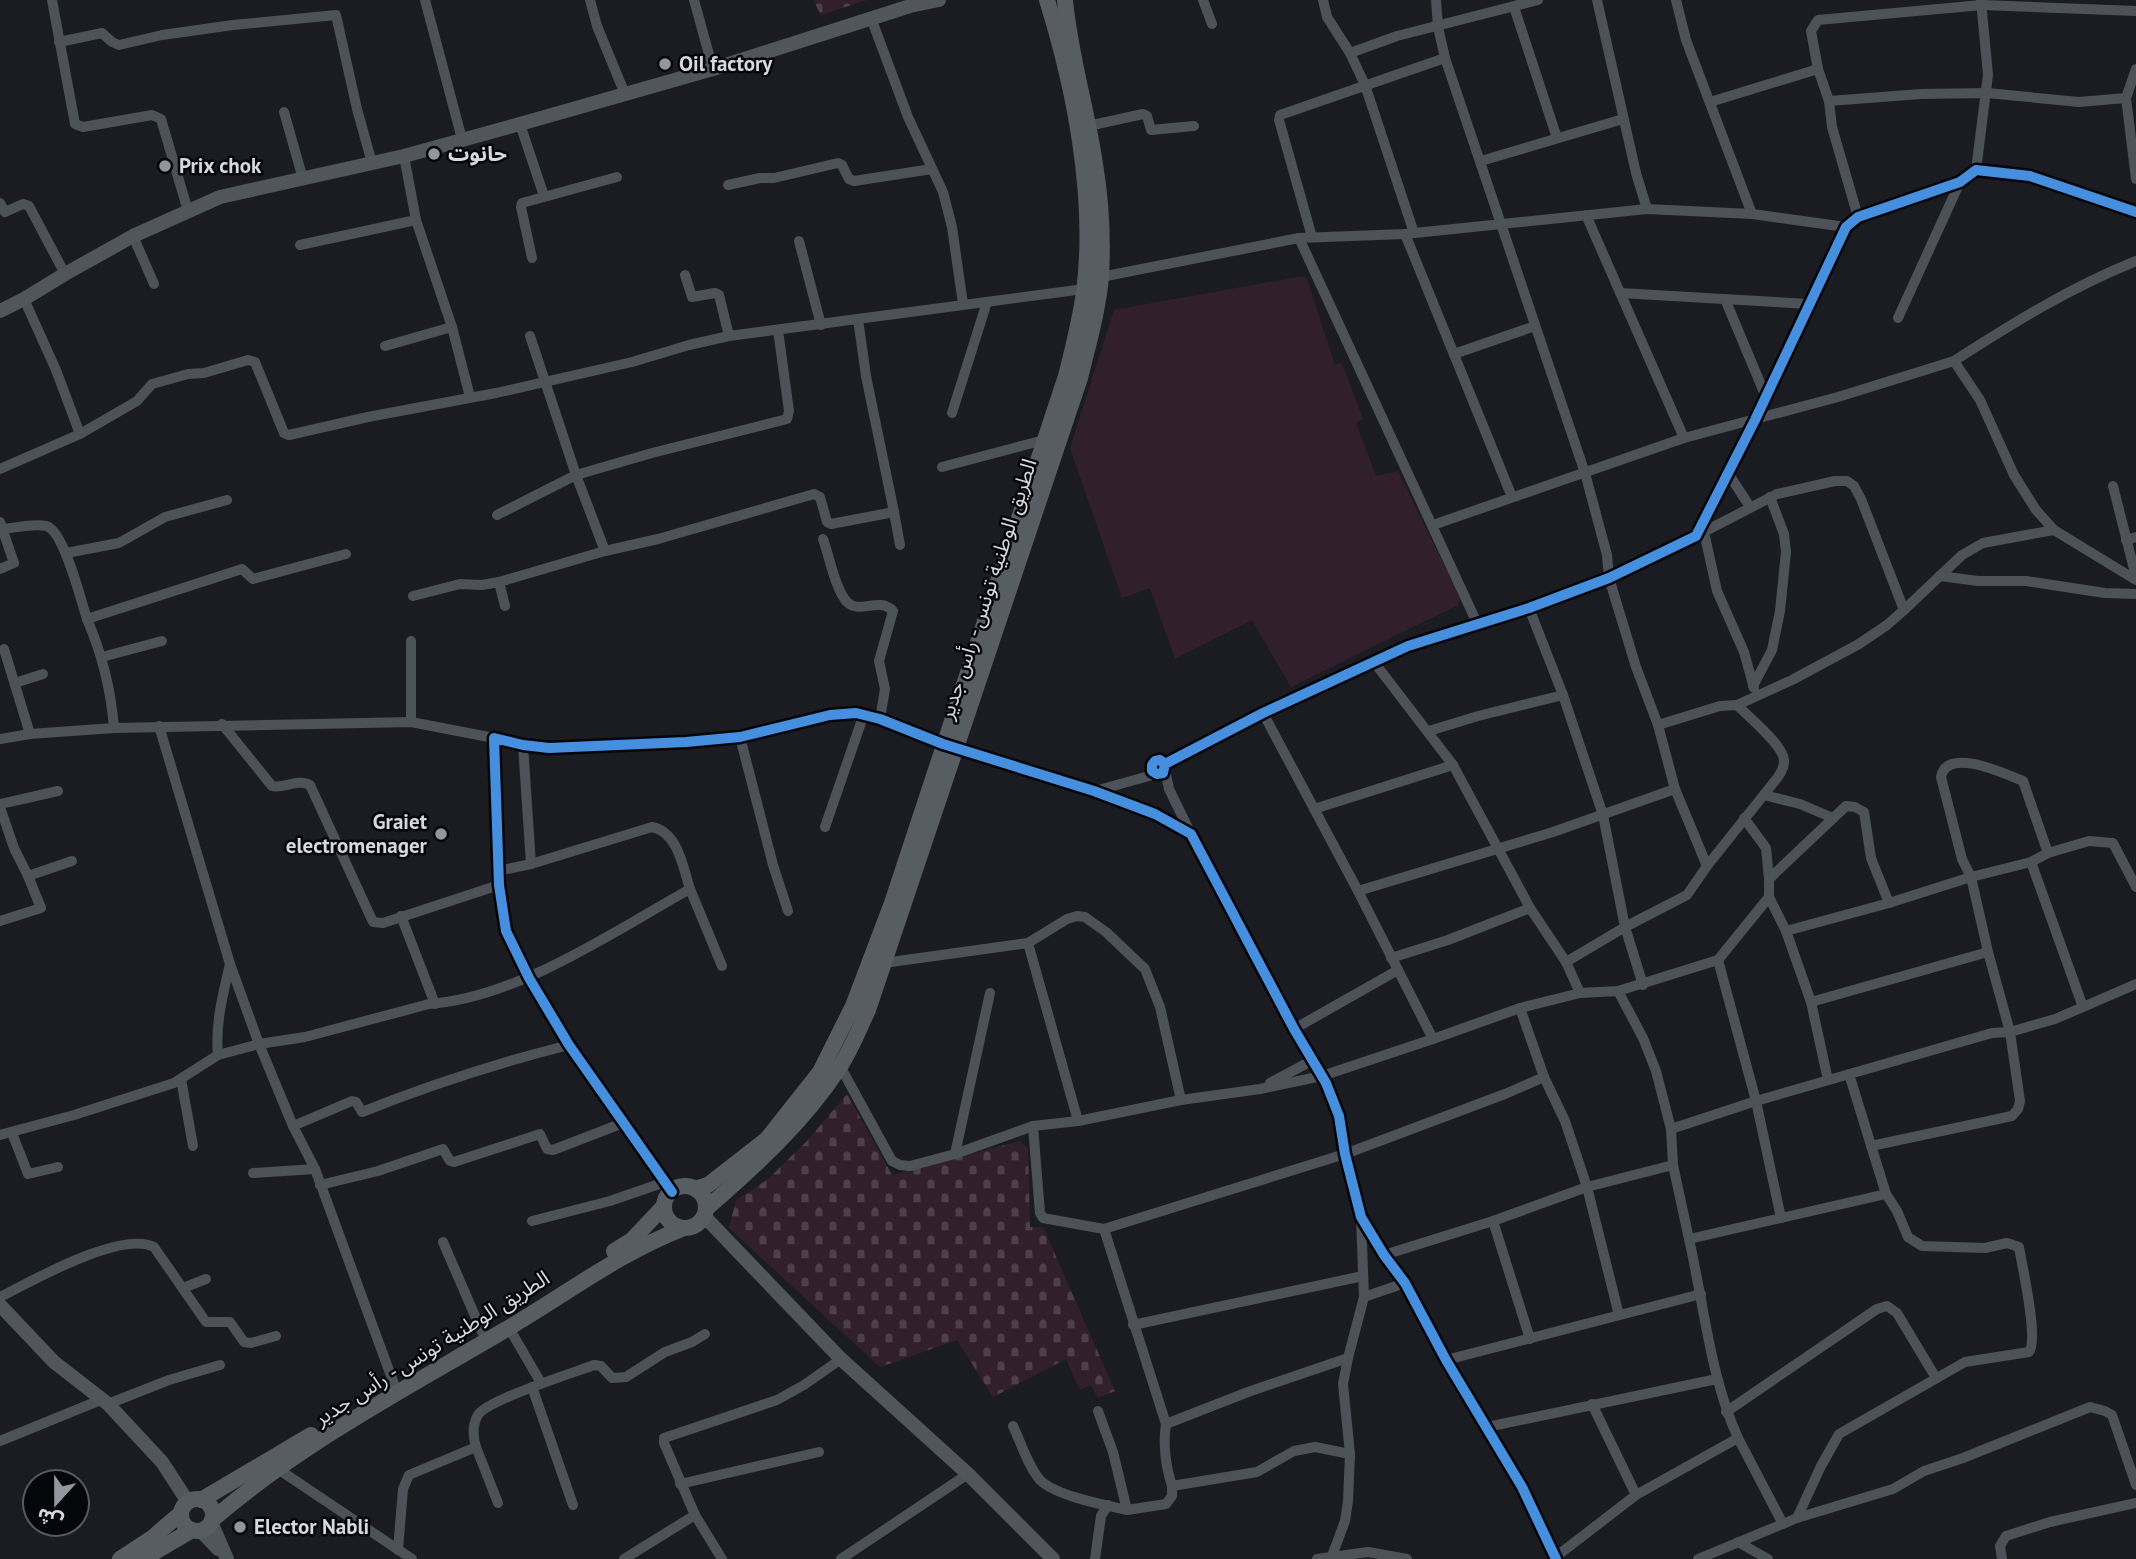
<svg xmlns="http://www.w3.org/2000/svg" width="2136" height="1559" font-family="'PT Sans','Noto Sans Arabic',sans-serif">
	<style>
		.cemetery { fill: url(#cemetery-stones) }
		.pitch { fill: #321f2d }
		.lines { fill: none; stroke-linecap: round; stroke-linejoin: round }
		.street { stroke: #4d5258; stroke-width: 10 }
		.secondary { stroke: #50565b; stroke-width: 14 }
		.primary { stroke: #575d63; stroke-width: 16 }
		.cycleway-casing { stroke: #05060a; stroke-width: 15 }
		.cycleway { stroke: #468fdf; stroke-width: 10 }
		.poi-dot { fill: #94969e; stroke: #05060a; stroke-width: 2.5 }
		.labels { text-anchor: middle; stroke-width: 5; stroke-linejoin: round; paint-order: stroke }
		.poi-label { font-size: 21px; font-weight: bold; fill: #d6d8e0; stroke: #05060a; text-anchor: start }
		.street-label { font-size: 21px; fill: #d6d8e0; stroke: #05060a }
	</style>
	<defs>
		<pattern id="cemetery-stones" width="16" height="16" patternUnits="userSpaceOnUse" patternTransform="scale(1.75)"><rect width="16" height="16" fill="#321f2d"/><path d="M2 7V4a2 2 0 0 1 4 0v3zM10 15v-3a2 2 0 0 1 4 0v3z" fill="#4f3f4b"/></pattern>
	</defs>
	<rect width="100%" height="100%" fill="#1a1c22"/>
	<!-- cemetery -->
	<g class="cemetery">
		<path d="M813,0H867L821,15Z"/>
		<path d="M847,1094L892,1175L1020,1141L1028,1149L1030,1227H1043L1115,1391L1098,1398L1091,1385L1080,1390L1066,1359L993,1397L957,1340L880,1367L729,1228L736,1200L768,1179L807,1141Z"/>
	</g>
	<!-- pitch -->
	<path class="pitch" d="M1303,276L1307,279L1335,365L1342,363L1363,419L1356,423L1376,476L1398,471L1460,598L1458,605L1291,687L1252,620L1175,659L1150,588L1122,598L1070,448L1114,310Z"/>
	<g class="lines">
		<!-- street -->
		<g class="street">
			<path d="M52,0L75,124L83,127L152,115L161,119L188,211"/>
			<path d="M425,0L462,139"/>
			<path d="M590,0L597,26L625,94"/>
			<path d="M694,0L713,69"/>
			<path d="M1203,0L1212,24"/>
			<path d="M1323,0L1327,17L1350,53L1365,85L1414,233"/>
			<path d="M1436,0L1438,27L1445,58L1585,473L1607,555L1609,578L1636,667L1658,725L1675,789L1707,866L1778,777C1782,771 1786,764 1783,756C1778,741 1749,717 1737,705"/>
			<path d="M1597,0L1636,173L1647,209"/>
			<path d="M1676,0L1686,40L1752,214"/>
			<path d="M1514,7L1557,138"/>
			<path d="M871,18L908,117L943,192L952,227L963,304"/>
			<path d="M59,42L102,33L112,42L119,45L162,35L233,25L336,15L357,109L372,163"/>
			<path d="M1350,53L1397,36L1538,0"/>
			<path d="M2136,69L2126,98L2136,179"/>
			<path d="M1829,101L1921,94L1987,93L2079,102L2126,98"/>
			<path d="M1710,102L1818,69"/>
			<path d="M284,112L303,179"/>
			<path d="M520,124L544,196"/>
			<path d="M1088,126L1143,114L1147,116L1151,130L1194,126"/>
			<path d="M404,156L416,220L452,327L470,397"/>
			<path d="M1481,161L1623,119"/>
			<path d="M1976,170L1988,75L1981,1"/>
			<path d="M728,185L760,178H774L838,163L842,165L849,179L854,181L932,169"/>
			<path d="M0,203L5,212L23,204L29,206L65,274"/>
			<path d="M1586,215L1684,438L1838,397L1954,361L1980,400L2014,475L2036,510L2054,530L2136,580"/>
			<path d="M1858,217L1832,127L1829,101L1818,69L1811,31L1818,20L1982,5L2136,11"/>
			<path d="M1405,234L1512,497"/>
			<path d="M133,236L154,284"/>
			<path d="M1312,237L1279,120L1280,115L1445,58"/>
			<path d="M1299,238L1477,623"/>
			<path d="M799,241L821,325"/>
			<path d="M300,245L416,220"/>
			<path d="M532,258L521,207L522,203L617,177"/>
			<path d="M685,275L692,297L715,293L719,295L729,336"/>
			<path d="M1101,277L1299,238L1405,234L1647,209L1752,214L1846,227"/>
			<path d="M1620,293L1809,304"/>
			<path d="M1725,299L1766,397"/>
			<path d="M1898,318L1960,182"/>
			<path d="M858,319L866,376L894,512"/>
			<path d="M530,336L576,475L605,551L658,539L814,494L820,497L827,522L831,524L894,512L900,545"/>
			<path d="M385,346L452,327"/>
			<path d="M1454,354L1535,326"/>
			<path d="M1954,361C2013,323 2071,287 2136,261"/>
			<path d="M952,413L987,302"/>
			<path d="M80,434L137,401L152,384L188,374L204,373L248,360L255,362L284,433L289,435L368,417L496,393L632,362L689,345L729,336L1084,289"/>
			<path d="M942,467L1044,440"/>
			<path d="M0,469L80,434L56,370L24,299"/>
			<path d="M1728,473L1750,507"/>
			<path d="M2113,486L2136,577"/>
			<path d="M497,515L576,475L652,453L787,419L789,411L778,330"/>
			<path d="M0,522L14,563L0,569"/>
			<path d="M1433,525L1684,438"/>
			<path d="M3,529C15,528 34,523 46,526C64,530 81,601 87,619L242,569L253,579L346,554"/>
			<path d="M1704,532L1717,591L1744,652L1754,688"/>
			<path d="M1696,536L1777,494L1835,481H1847L1854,486L1861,499L1904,610L1962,555L1983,543L2054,530"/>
			<path d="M823,539C829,555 835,589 847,602C860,615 879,596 893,611L879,661L885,689L880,719"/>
			<path d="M2126,540L2136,537"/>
			<path d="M66,553L119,543L165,517L227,500"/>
			<path d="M1940,576L1978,581H2026L2105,593L2136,594"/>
			<path d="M499,582L505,606"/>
			<path d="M413,596L460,584L482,585L499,582L605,551"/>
			<path d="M1529,608L1563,695L1603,815L1625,927L1566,962"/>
			<path d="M87,619C102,654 111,689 114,728"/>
			<path d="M411,641V722"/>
			<path d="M4,649L30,734"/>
			<path d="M102,657L162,641"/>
			<path d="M1374,662L1453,765L1530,908L1566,962L1580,993"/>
			<path d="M15,683L43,674"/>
			<path d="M1753,686L1772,650L1780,611L1786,552L1784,534L1770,497"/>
			<path d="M222,724L272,786C284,789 298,778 310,785L373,922L383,923L499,885"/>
			<path d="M1658,725L1720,706L1737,705L1792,680L1859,644L1887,625L1904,610"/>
			<path d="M159,726L230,964L259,1044L293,1126L315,1169L394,1384"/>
			<path d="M1429,731L1478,716L1563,695"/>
			<path d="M740,737L773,865L788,911"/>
			<path d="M0,739L30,734L114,728L411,722L494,738"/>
			<path d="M1165,764L1160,760L1155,761L1152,765V771L1157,774L1163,773L1165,764L1263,713L1408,646L1529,608L1609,578L1696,536L1755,420L1846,227L1858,217L1960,182L1976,170L2030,176L2136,212"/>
			<path d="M1165,770L1169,789L1191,834"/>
			<path d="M1095,791L1156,774"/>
			<path d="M1764,795L1800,804L1833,818"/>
			<path d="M0,804L58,791"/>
			<path d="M0,807L14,848L28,876L72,861"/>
			<path d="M1314,809L1453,765"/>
			<path d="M1744,818L1766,848L1769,879"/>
			<path d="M825,827L864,714"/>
			<path d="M531,864L652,827C678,832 683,867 690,889"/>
			<path d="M498,871L531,864L523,745"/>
			<path d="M1358,891L1553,832L1675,789"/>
			<path d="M1889,903L1971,877L2031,862L2048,853L2089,841L2113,843L2136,887"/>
			<path d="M401,916L435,1004"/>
			<path d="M0,921L41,908L28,876"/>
			<path d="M1028,943L1078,1121"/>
			<path d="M1988,952L1971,877L1962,859L1941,777C1947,746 2005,774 2023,781L2048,853"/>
			<path d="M1391,958L1448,940L1530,908"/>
			<path d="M1718,960L1756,1101L1781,1218L1886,1194L1849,1074"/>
			<path d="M884,963L1028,943L1067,919L1077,916L1085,917L1106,932L1145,969L1160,1007L1181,1100"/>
			<path d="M1643,985L1625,927L1687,895L1707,866"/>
			<path d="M1618,991L1643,1038L1656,1071L1671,1129L1756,1101L1992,1033L2010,1032L1988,952L1811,1002L1786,931L1769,897"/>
			<path d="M1811,1002L1828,1080"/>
			<path d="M2083,1007L2136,984"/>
			<path d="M1520,1008L1544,1077L1565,1121L1587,1187L1673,1165"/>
			<path d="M1294,1029L1398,970"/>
			<path d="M1433,1039L1520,1008L1580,993L1618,991L1718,960L1769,897V879L1846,806L1855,807L1864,812L1871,858L1889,903L1786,931"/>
			<path d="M218,1055C215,1024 223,994 230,964"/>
			<path d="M840,1066L892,1161L900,1165L910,1166L955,1154L1033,1126L1078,1121L1181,1100L1260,1089L1322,1076L1433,1039L1358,891L1263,713"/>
			<path d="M181,1079L193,1146"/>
			<path d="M1270,1083L1313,1060"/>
			<path d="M293,1126L352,1101L356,1102L362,1112C432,1084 497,1063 569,1045"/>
			<path d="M1033,1126L1040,1213L1043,1218L1104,1229L1345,1154L1505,1094L1544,1077"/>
			<path d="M1671,1129L1673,1165L1689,1239"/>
			<path d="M12,1133L28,1174L58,1167"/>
			<path d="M0,1135L74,1115L174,1083L218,1055L259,1044L305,1037L429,1004C517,998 613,932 690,889L722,966"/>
			<path d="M1871,1146L2012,1116L2018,1109L2020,1101L2010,1032L2055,1019L2083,1007L2031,862"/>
			<path d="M955,1154L990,993"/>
			<path d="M253,1173L315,1169"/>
			<path d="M320,1185L378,1171L443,1149L450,1161L454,1162L540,1134L547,1149L553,1150L623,1123"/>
			<path d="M672,1192L569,1045L529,978L506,931L499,885L494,738L523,745L549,748L686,742L740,737L830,715L856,713L880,719L943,744L1094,791L1155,814L1191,834L1294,1029L1326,1083L1339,1116L1345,1154L1361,1217L1384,1255L1405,1283L1446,1360L1522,1487L1556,1559"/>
			<path d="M532,1221L610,1201L665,1182"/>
			<path d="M1493,1221L1530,1339"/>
			<path d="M1104,1229L1166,1424L1248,1392L1348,1358L1364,1297L1361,1218"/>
			<path d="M443,1242L482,1332"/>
			<path d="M1384,1255L1493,1221L1587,1187L1619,1315"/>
			<path d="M183,1288L206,1279"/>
			<path d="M0,1297C32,1281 121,1230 154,1247L206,1322H230L244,1342L251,1343L276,1336"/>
			<path d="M1364,1297L1405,1283"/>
			<path d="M1133,1325L1363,1276"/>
			<path d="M509,1328L541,1383"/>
			<path d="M1446,1360L1701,1294"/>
			<path d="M532,1387L573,1505"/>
			<path d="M108,1404L169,1380L220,1365"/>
			<path d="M1592,1404L1636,1495"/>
			<path d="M1726,1412L1877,1309L1887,1306L1897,1313L1936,1378"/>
			<path d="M1166,1424C1163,1444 1166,1467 1172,1486"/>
			<path d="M1013,1426C1021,1443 1028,1466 1040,1480C1056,1496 1105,1505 1127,1510L1113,1452L1098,1411"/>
			<path d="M1487,1427L1717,1379"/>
			<path d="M1738,1438L1783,1524"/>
			<path d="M0,1441L103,1399"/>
			<path d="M476,1447L498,1503"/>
			<path d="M278,1469L412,1559"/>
			<path d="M680,1484L819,1452"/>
			<path d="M1127,1510L1166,1504L1172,1496V1486L1257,1472L1294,1451L1315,1447L1350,1454"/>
			<path d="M1797,1518L1821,1466L1839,1434L1965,1362L2029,1352C2039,1339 2022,1266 2019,1247L2007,1243L1985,1248L1922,1246L1908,1237L1897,1211L1886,1194"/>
			<path d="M1738,1542L1768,1559"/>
			<path d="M398,1550L403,1489L409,1475L476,1447C473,1437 472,1425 478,1415C487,1400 573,1373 594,1365L601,1366L612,1378L626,1377L665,1352L692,1342L705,1334"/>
			<path d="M1332,1556L1345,1521L1348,1501L1350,1454L1343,1384L1348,1358"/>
			<path d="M624,1559L695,1515"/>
			<path d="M722,1559L695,1515L664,1443V1438L777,1400L804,1385L841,1359"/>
			<path d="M841,1559L968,1474"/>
			<path d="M1095,1559L1101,1516L1108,1505"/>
			<path d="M1317,1559L1368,1552L1407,1559"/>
			<path d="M1553,1559L1636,1495L1738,1438C1710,1376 1704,1305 1689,1239L1781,1218"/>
			<path d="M1698,1559L1797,1518L1893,1489L1924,1471L1963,1458L2090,1407L2105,1411L2112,1415L2136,1485"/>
			<path d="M2002,1559L2000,1546L2006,1536L2050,1522L2136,1503"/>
		</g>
		<!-- secondary -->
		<g class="secondary">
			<path d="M0,311L24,299L65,274L133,236L220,197L404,156L520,124L713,69L910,6L939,0"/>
			<path d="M704,1216L841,1359L968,1474L1053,1559"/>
			<path d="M0,1305L54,1362L108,1404L162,1462L188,1502"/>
			<path d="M211,1522L227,1559"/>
			<path d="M200,1530L218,1549"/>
		</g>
		<!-- primary -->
		<g class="primary">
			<circle cx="685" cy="1207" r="21"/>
			<path d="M695,1189L708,1185L767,1139L820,1072L853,1006L892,903L1066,376C1073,348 1080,321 1084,292C1096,198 1075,90 1047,0"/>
			<path d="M707,1208C755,1166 804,1122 839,1068C851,1050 859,1029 868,1010L1080,378C1088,345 1098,311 1101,277C1103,241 1101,200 1095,164C1087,109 1070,56 1065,0"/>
			<path d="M614,1251L632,1240L664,1206"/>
			<circle cx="197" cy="1515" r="16"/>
			<path d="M201,1500L311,1435"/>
			<path d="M212,1520C300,1444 405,1389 505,1330C565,1295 619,1253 684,1228"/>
			<path d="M120,1559L152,1538L181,1513"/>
			<path d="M143,1559L192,1530"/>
		</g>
		<defs>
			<g id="cycleway">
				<path d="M1165,764L1160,760L1155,761L1152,765V771L1157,774L1163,773L1165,764L1263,713L1408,646L1529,608L1609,578L1696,536L1755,420L1846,227L1858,217L1960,182L1976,170L2030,176L2136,212"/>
				<path d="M672,1192L569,1045L529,978L506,931L499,885L494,738L523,745L549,748L686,742L740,737L830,715L856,713L880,719L943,744L1094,791L1155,814L1191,834L1294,1029L1326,1083L1339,1116L1345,1154L1361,1217L1384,1255L1405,1283L1446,1360L1522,1487L1556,1559"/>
			</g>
		</defs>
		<!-- cycleway casing -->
		<use href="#cycleway" class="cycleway-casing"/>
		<!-- cycleway -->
		<use href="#cycleway" class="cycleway"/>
	</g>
	<!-- markers -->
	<g class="poi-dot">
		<circle cx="665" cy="64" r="7"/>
		<circle cx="434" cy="154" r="7"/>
		<circle cx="165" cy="166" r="7"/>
		<circle cx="441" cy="834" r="7"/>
		<circle cx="240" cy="1527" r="7"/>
	</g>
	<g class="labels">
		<!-- poi labels -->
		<g class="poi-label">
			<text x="679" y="71">Oil factory</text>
			<text x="448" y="161">حانوت</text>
			<text x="179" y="173">Prix chok</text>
			<text x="427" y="829" text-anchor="end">Graiet<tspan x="427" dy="24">electromenager</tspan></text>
			<text x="254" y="1534">Elector Nabli</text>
		</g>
		<!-- street labels -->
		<g class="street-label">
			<text transform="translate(988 589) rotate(-72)" y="7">الطريق الوطنية تونس - رأس جدير</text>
			<text transform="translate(432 1348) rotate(-32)" y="7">الطريق الوطنية تونس - رأس جدير</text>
		</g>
	</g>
	<!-- north arrow -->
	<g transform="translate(56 1503) rotate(201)"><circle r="33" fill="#05060a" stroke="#595a60" stroke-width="2"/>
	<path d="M0-5L12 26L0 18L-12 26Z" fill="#94969e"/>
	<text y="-10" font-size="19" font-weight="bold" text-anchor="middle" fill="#d6d8e0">ش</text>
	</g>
</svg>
